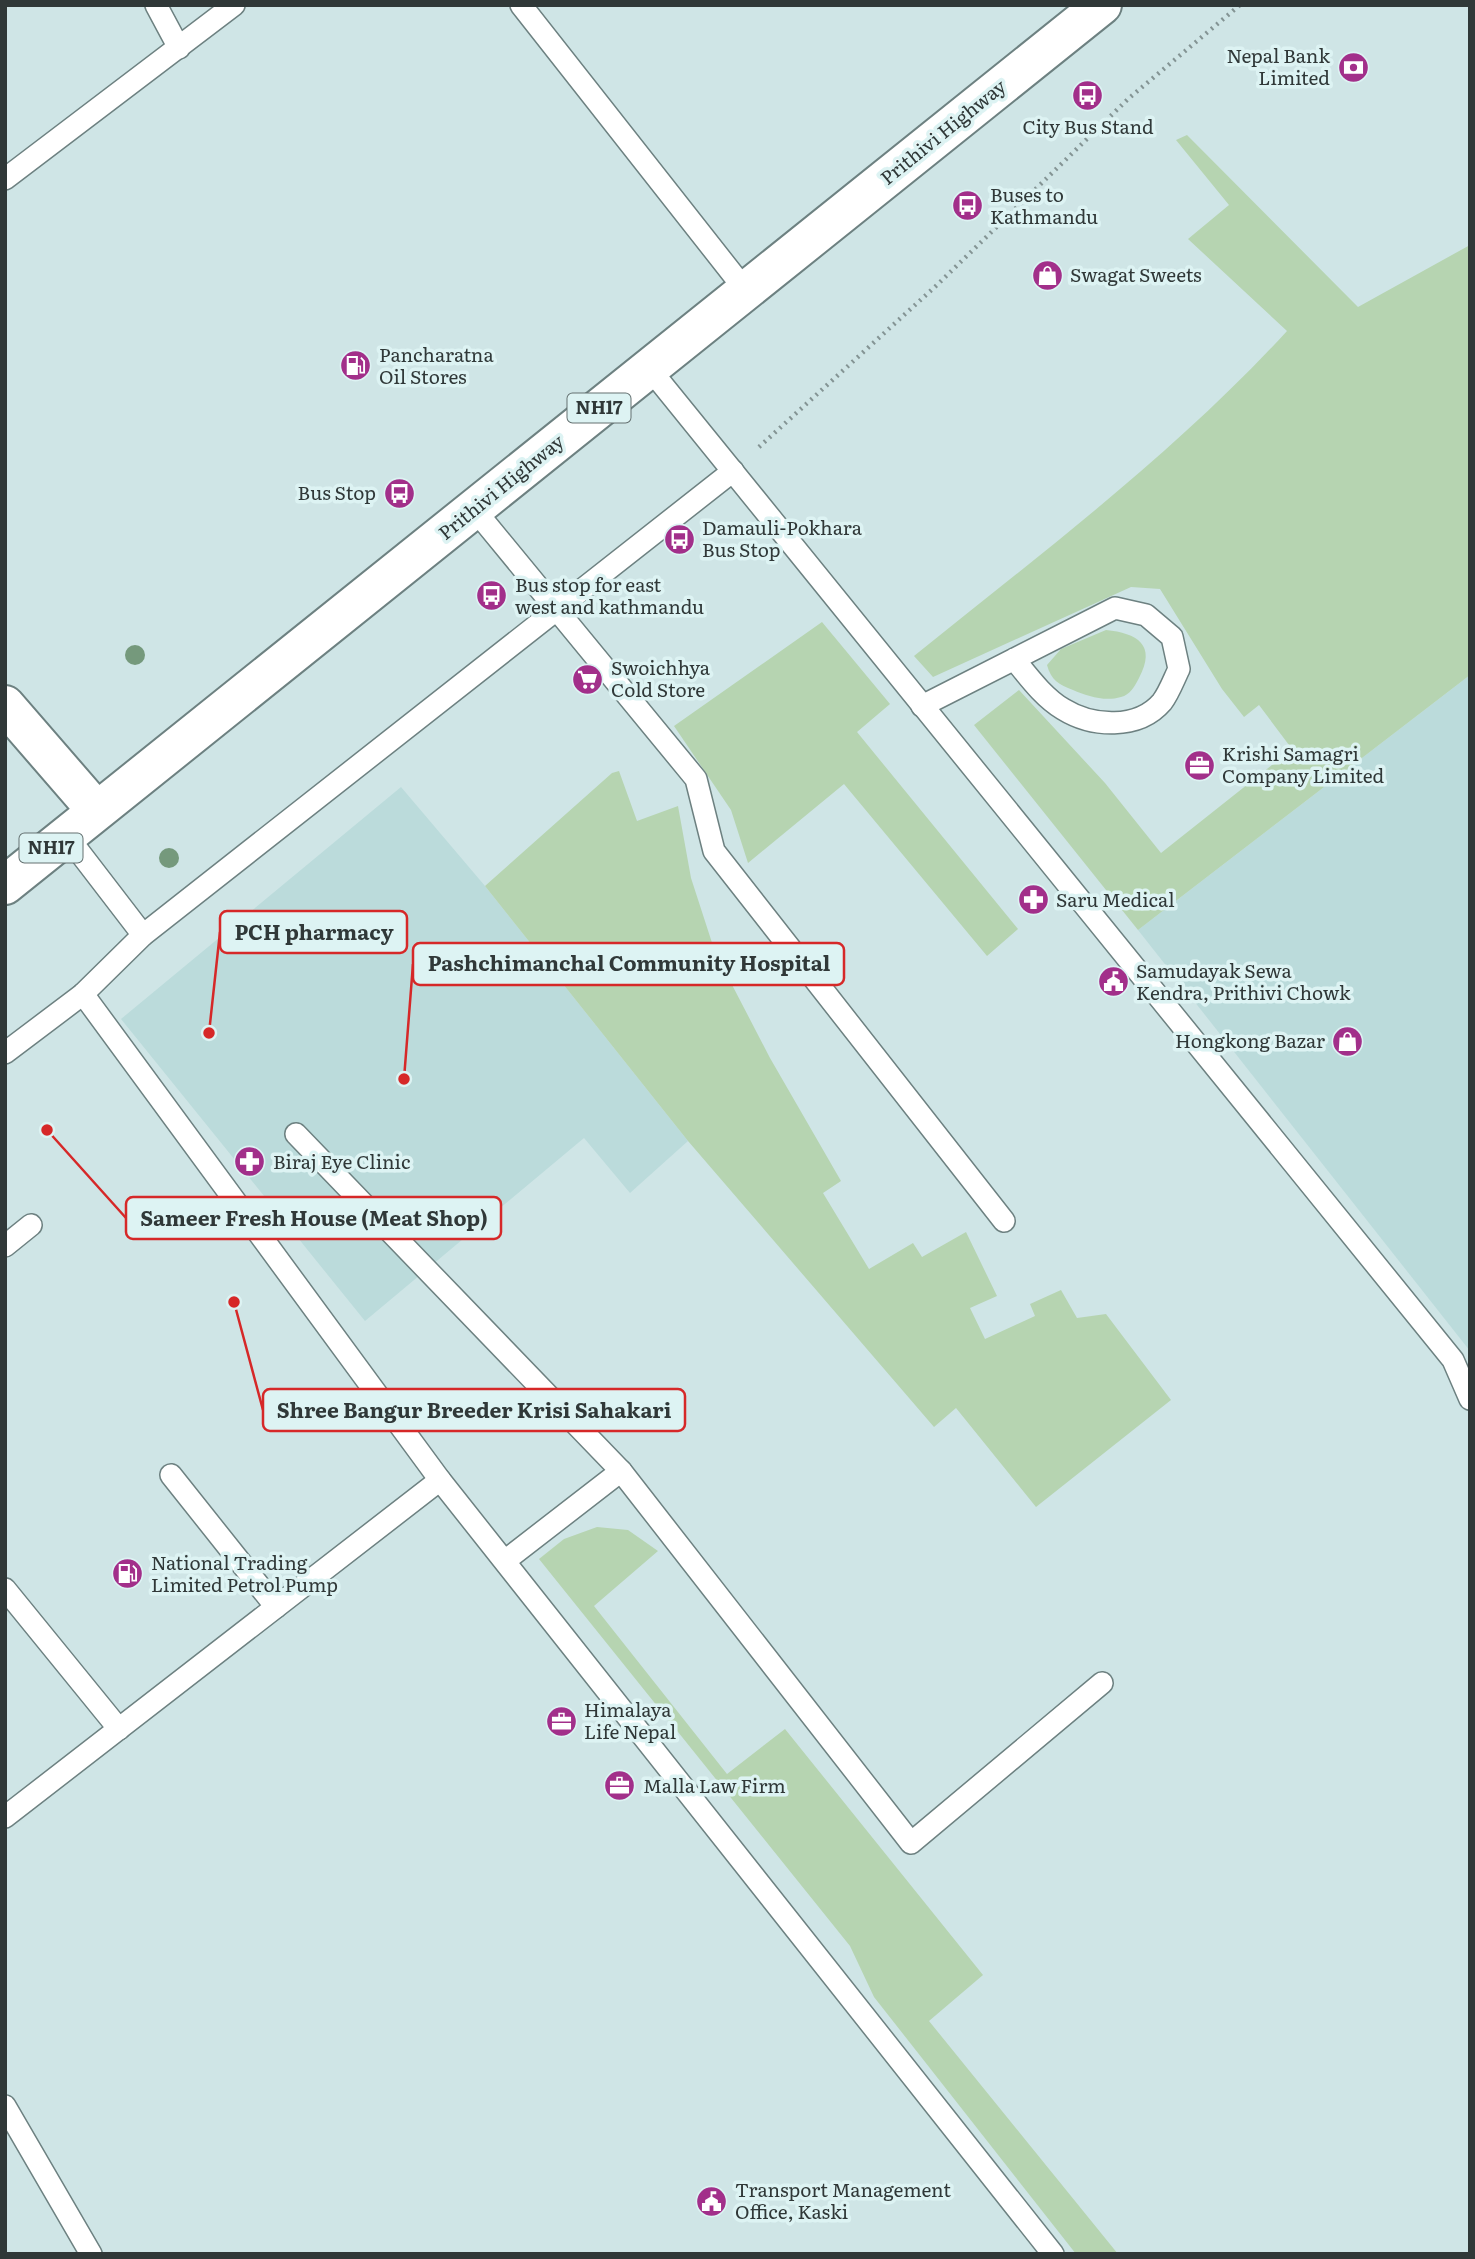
<svg xmlns="http://www.w3.org/2000/svg" width="1475" height="2259" font-family="Literata,serif">
	<style>
		.built { fill: #bbdbdb }
		.green { fill: #b6d4b1 }
		.lines { fill: none; stroke-linecap: round; stroke-linejoin: round }
		.service-casing { stroke: #6d8181; stroke-width: 24 }
		.minor-casing { stroke: #6d8181; stroke-width: 42 }
		.trunk-casing { stroke: #6d8181; stroke-width: 42 }
		.path { stroke: #849494; stroke-width: 4.5; stroke-dasharray: 2 5; stroke-linecap: butt }
		.service { stroke: #fff; stroke-width: 21 }
		.minor { stroke: #fff; stroke-width: 38 }
		.trunk { stroke: #fff; stroke-width: 38 }
		.tree { fill: #75997c }
		.labels { text-anchor: middle; stroke-width: 7; stroke-linejoin: round; paint-order: stroke }
		.shield { fill: #ddf3f3; stroke: #647070; stroke-width: 2 }
		.shield-label { font-size: 18px; font-weight: bold; fill: #303838 }
		.poi-label { font-size: 19px; fill: #303838; stroke: #ddf3f3; text-anchor: start }
		.street-label { font-size: 19px; fill: #303838; stroke: #ddf3f3 }
		.leader { fill: none; stroke: #d62828; stroke-width: 2.5 }
		.callout-dot { fill: #d62828; stroke: #ddf3f3; stroke-width: 2.5 }
		.callout { fill: #ddf3f3; stroke: #d62828; stroke-width: 2.5 }
		.callout-label { font-size: 21px; text-anchor: middle; font-weight: bold; fill: #303838 }
	</style>
	<rect width="100%" height="100%" fill="#cfe5e6"/>
	<!-- built -->
	<g class="built">
		<path d="M1470,675V1351L1138,930Z"/>
		<path d="M401,787L485,886L688,1141L630,1193L584,1138L365,1321L121,1019Z"/>
	</g>
	<!-- green -->
	<g class="green">
		<path d="M1187,135L1358,307L1470,245V675L1138,930L974,725L1019,690L1105,783L1161,853L1292,749L1259,705L1244,717L1222,689L1160,589L1131,587L933,677L914,656C1043,552 1175,453 1287,331L1188,239L1229,205L1176,140Z"/>
		<path d="M822,622L890,704L857,732L1018,929L987,956L844,784L748,863L731,810L674,726Z"/>
		<path d="M1106,630C1137,633 1157,645 1139,678C1135,686 1130,695 1121,697C1105,702 1087,696 1073,690C1059,685 1051,680 1047,665L1061,649Z"/>
		<path d="M619,771L637,821L678,806L691,878L715,952L770,1058L841,1181L823,1193L869,1269L913,1243L922,1257L966,1232L997,1296L970,1308L985,1339L1035,1316L1030,1304L1061,1290L1077,1318L1106,1314L1171,1400L1036,1507L956,1408L934,1427L688,1141L485,886L612,773Z"/>
		<path d="M597,1527L628,1530L658,1551L594,1606L727,1774L785,1729L983,1975L929,2021L1118,2254H1076L874,1997L850,1946L539,1559L564,1539Z"/>
	</g>
	<g class="lines">
		<defs>
			<g id="service">
				<path d="M156,5L179,48"/>
				<path d="M521,5L746,291"/>
				<path d="M5,179L234,5"/>
				<path d="M649,368L1453,1360L1470,1399"/>
				<path d="M474,509L696,779L714,851L1004,1221"/>
				<path d="M922,706L1115,608L1146,615L1172,637L1179,669C1174,679 1169,693 1162,702C1138,730 1092,727 1063,709C1043,697 1028,676 1014,659"/>
				<path d="M67,836L143,935"/>
				<path d="M83,994L440,1480L1053,2254"/>
				<path d="M5,1053L83,994L143,935L733,471"/>
				<path d="M296,1134L621,1471L911,1843L1102,1683"/>
				<path d="M5,1246L31,1225"/>
				<path d="M171,1475L276,1607"/>
				<path d="M506,1560L621,1471"/>
				<path d="M5,1589L119,1729"/>
				<path d="M5,1817L440,1480"/>
				<path d="M5,2106L91,2254"/>
			</g>
			<path id="minor" d="M5,705L96,810"/>
			<path id="trunk" d="M5,885L1102,5"/>
		</defs>
		<!-- service casing -->
		<use href="#service" class="service-casing"/>
		<!-- minor casing -->
		<use href="#minor" class="minor-casing"/>
		<!-- trunk casing -->
		<use href="#trunk" class="trunk-casing"/>
		<!-- path -->
		<path class="path" d="M759,447L937,285L1128,99L1240,5"/>
		<!-- service -->
		<use href="#service" class="service"/>
		<!-- minor -->
		<use href="#minor" class="minor"/>
		<!-- trunk -->
		<use href="#trunk" class="trunk"/>
	</g>
	<!-- trees -->
	<g class="tree">
		<circle cx="135" cy="655" r="10"/>
		<circle cx="169" cy="858" r="10"/>
	</g>
	<!-- icons -->
	<defs>
		<symbol id="bank-disc" viewBox="-11 -11 22 22"><circle r="9.5" fill="#a22f8a" stroke="#ddf3f3"/><path d="M-6-4H6V4H-6ZM0-2.3a2.3 2.3 0 1 0 0 4.6a2.3 2.3 0 1 0 0-4.6Z" fill="#fff"/></symbol>
		<symbol id="bus-disc" viewBox="-11 -11 22 22"><circle r="9.5" fill="#a22f8a" stroke="#ddf3f3"/><path d="M-5-6H5V4H4V6H2V4H-2V6H-4V4H-5ZM-3.5-4V0h7V-4ZM-3.5 1.2v1.5H-2V1.2ZM2 1.2v1.5H3.5V1.2Z" fill="#fff"/></symbol>
		<symbol id="shop-disc" viewBox="-11 -11 22 22"><circle r="9.5" fill="#a22f8a" stroke="#ddf3f3"/><path d="M-5-2.5h2.3a2.7 3.5 0 0 1 5.4 0H5L5.5 6h-11ZM-1.5-2.5h3a1.5 2.3 0 0 0-3 0Z" fill="#fff"/></symbol>
		<symbol id="fuel-disc" viewBox="-11 -11 22 22"><circle r="9.5" fill="#a22f8a" stroke="#ddf3f3"/><path d="M-5.5-6h7V0h2V4h1.3V-2.5L3-4.5l.8-.8L6-3V5H2.5V1h-1V6h-7ZM-4.2-4.7v3.2H.2V-4.7Z" fill="#fff"/></symbol>
		<symbol id="supermarket-disc" viewBox="-11 -11 22 22"><circle r="9.5" fill="#a22f8a" stroke="#ddf3f3"/><path d="M-6-5.5h2.5l.6 2H6L4.5 2H-2.5L-4.4-4H-6ZM-1.5 3.2a1.3 1.3 0 1 0 .1 0ZM3 3.2a1.3 1.3 0 1 0 .1 0Z" fill="#fff"/></symbol>
		<symbol id="office-disc" viewBox="-11 -11 22 22"><circle r="9.5" fill="#a22f8a" stroke="#ddf3f3"/><path d="M-6-3h4V-5.5h4V-3h4V5H-6ZM-1-4.5V-3h2v-1.5ZM-6 0V1H6V0Z" fill="#fff"/></symbol>
		<symbol id="pharmacy-disc" viewBox="-11 -11 22 22"><circle r="9.5" fill="#a22f8a" stroke="#ddf3f3"/><path d="M-2-6h4v4h4v4h-4v4h-4v-4h-4v-4h4Z" fill="#fff"/></symbol>
		<symbol id="civic-disc" viewBox="-11 -11 22 22"><circle r="9.5" fill="#a22f8a" stroke="#ddf3f3"/><path d="M-.6-6.5H3V-4.5H.6V-3L4-1V1h2V6H-6V1h2V-1L-.6-3ZM-1.2 2.5V6h2.4V2.5Z" fill="#fff"/></symbol>
	</defs>
	<g fill-rule="evenodd">
		<use href="#bank-disc" x="1336" y="50" width="35" height="35"/>
		<use href="#bus-disc" x="1070" y="78" width="35" height="35"/>
		<use href="#bus-disc" x="950" y="188" width="35" height="35"/>
		<use href="#shop-disc" x="1030" y="258" width="35" height="35"/>
		<use href="#fuel-disc" x="338" y="348" width="35" height="35"/>
		<use href="#bus-disc" x="382" y="476" width="35" height="35"/>
		<use href="#bus-disc" x="662" y="522" width="35" height="35"/>
		<use href="#bus-disc" x="474" y="578" width="35" height="35"/>
		<use href="#supermarket-disc" x="570" y="662" width="35" height="35"/>
		<use href="#office-disc" x="1182" y="748" width="35" height="35"/>
		<use href="#pharmacy-disc" x="1016" y="882" width="35" height="35"/>
		<use href="#civic-disc" x="1096" y="964" width="35" height="35"/>
		<use href="#shop-disc" x="1330" y="1024" width="35" height="35"/>
		<use href="#pharmacy-disc" x="232" y="1144" width="35" height="35"/>
		<use href="#fuel-disc" x="110" y="1556" width="35" height="35"/>
		<use href="#office-disc" x="544" y="1704" width="35" height="35"/>
		<use href="#office-disc" x="602" y="1768" width="35" height="35"/>
		<use href="#civic-disc" x="694" y="2184" width="35" height="35"/>
	</g>
	<g class="labels">
		<!-- shield labels -->
		<g class="shield">
			<rect x="567.5" y="393.5" width="63" height="29" rx="5"/>
			<rect x="19.5" y="833.5" width="63" height="29" rx="5"/>
		</g>
		<g class="shield-label">
			<text x="599" y="414">NH17</text>
			<text x="51" y="854">NH17</text>
		</g>
		<!-- poi labels -->
		<g class="poi-label">
			<text x="1330" y="63" text-anchor="end">Nepal Bank<tspan x="1330" dy="22">Limited</tspan></text>
			<text x="1088" y="134" text-anchor="middle">City Bus Stand</text>
			<text x="990" y="202">Buses to<tspan x="990" dy="22">Kathmandu</tspan></text>
			<text x="1070" y="282">Swagat Sweets</text>
			<text x="379" y="362">Pancharatna<tspan x="379" dy="22">Oil Stores</tspan></text>
			<text x="376" y="500" text-anchor="end">Bus Stop</text>
			<text x="702" y="535">Damauli-Pokhara<tspan x="702" dy="22">Bus Stop</tspan></text>
			<text x="515" y="592">Bus stop for east<tspan x="515" dy="22">west and kathmandu</tspan></text>
			<text x="611" y="675">Swoichhya<tspan x="611" dy="22">Cold Store</tspan></text>
			<text x="1222" y="761">Krishi Samagri<tspan x="1222" dy="22">Company Limited</tspan></text>
			<text x="1056" y="907">Saru Medical</text>
			<text x="1136" y="978">Samudayak Sewa<tspan x="1136" dy="22">Kendra, Prithivi Chowk</tspan></text>
			<text x="1325" y="1048" text-anchor="end">Hongkong Bazar</text>
			<text x="273" y="1169">Biraj Eye Clinic</text>
			<text x="151" y="1570">National Trading<tspan x="151" dy="22">Limited Petrol Pump</tspan></text>
			<text x="584" y="1717">Himalaya<tspan x="584" dy="22">Life Nepal</tspan></text>
			<text x="643" y="1793">Malla Law Firm</text>
			<text x="735" y="2197">Transport Management<tspan x="735" dy="22">Office, Kaski</tspan></text>
		</g>
		<!-- street labels -->
		<g class="street-label">
			<text transform="translate(943 132) rotate(-39)" y="7">Prithivi Highway</text>
			<text transform="translate(501 487) rotate(-39)" y="7">Prithivi Highway</text>
		</g>
	</g>
	<!-- callouts -->
	<path class="leader" d="M209 1033L220 932M404 1079L413 964M47 1130L126 1218M234 1302L263 1410"/>
	<g class="callout-dot">
		<circle cx="209" cy="1033" r="7"/>
		<circle cx="404" cy="1079" r="7"/>
		<circle cx="47" cy="1130" r="7"/>
		<circle cx="234" cy="1302" r="7"/>
	</g>
	<g class="callout">
		<rect x="220" y="911" width="187" height="42" rx="7"/>
		<rect x="413" y="943" width="431" height="42" rx="7"/>
		<rect x="126" y="1197" width="375" height="42" rx="7"/>
		<rect x="263" y="1389" width="422" height="42" rx="7"/>
	</g>
	<g class="callout-label">
		<text x="314" y="940">PCH pharmacy</text>
		<text x="629" y="971">Pashchimanchal Community Hospital</text>
		<text x="314" y="1226">Sameer Fresh House (Meat Shop)</text>
		<text x="474" y="1418">Shree Bangur Breeder Krisi Sahakari</text>
	</g>
	<!-- border -->
	<rect width="1475" height="2259" fill="none" stroke="#303838" stroke-width="14"/>
</svg>
